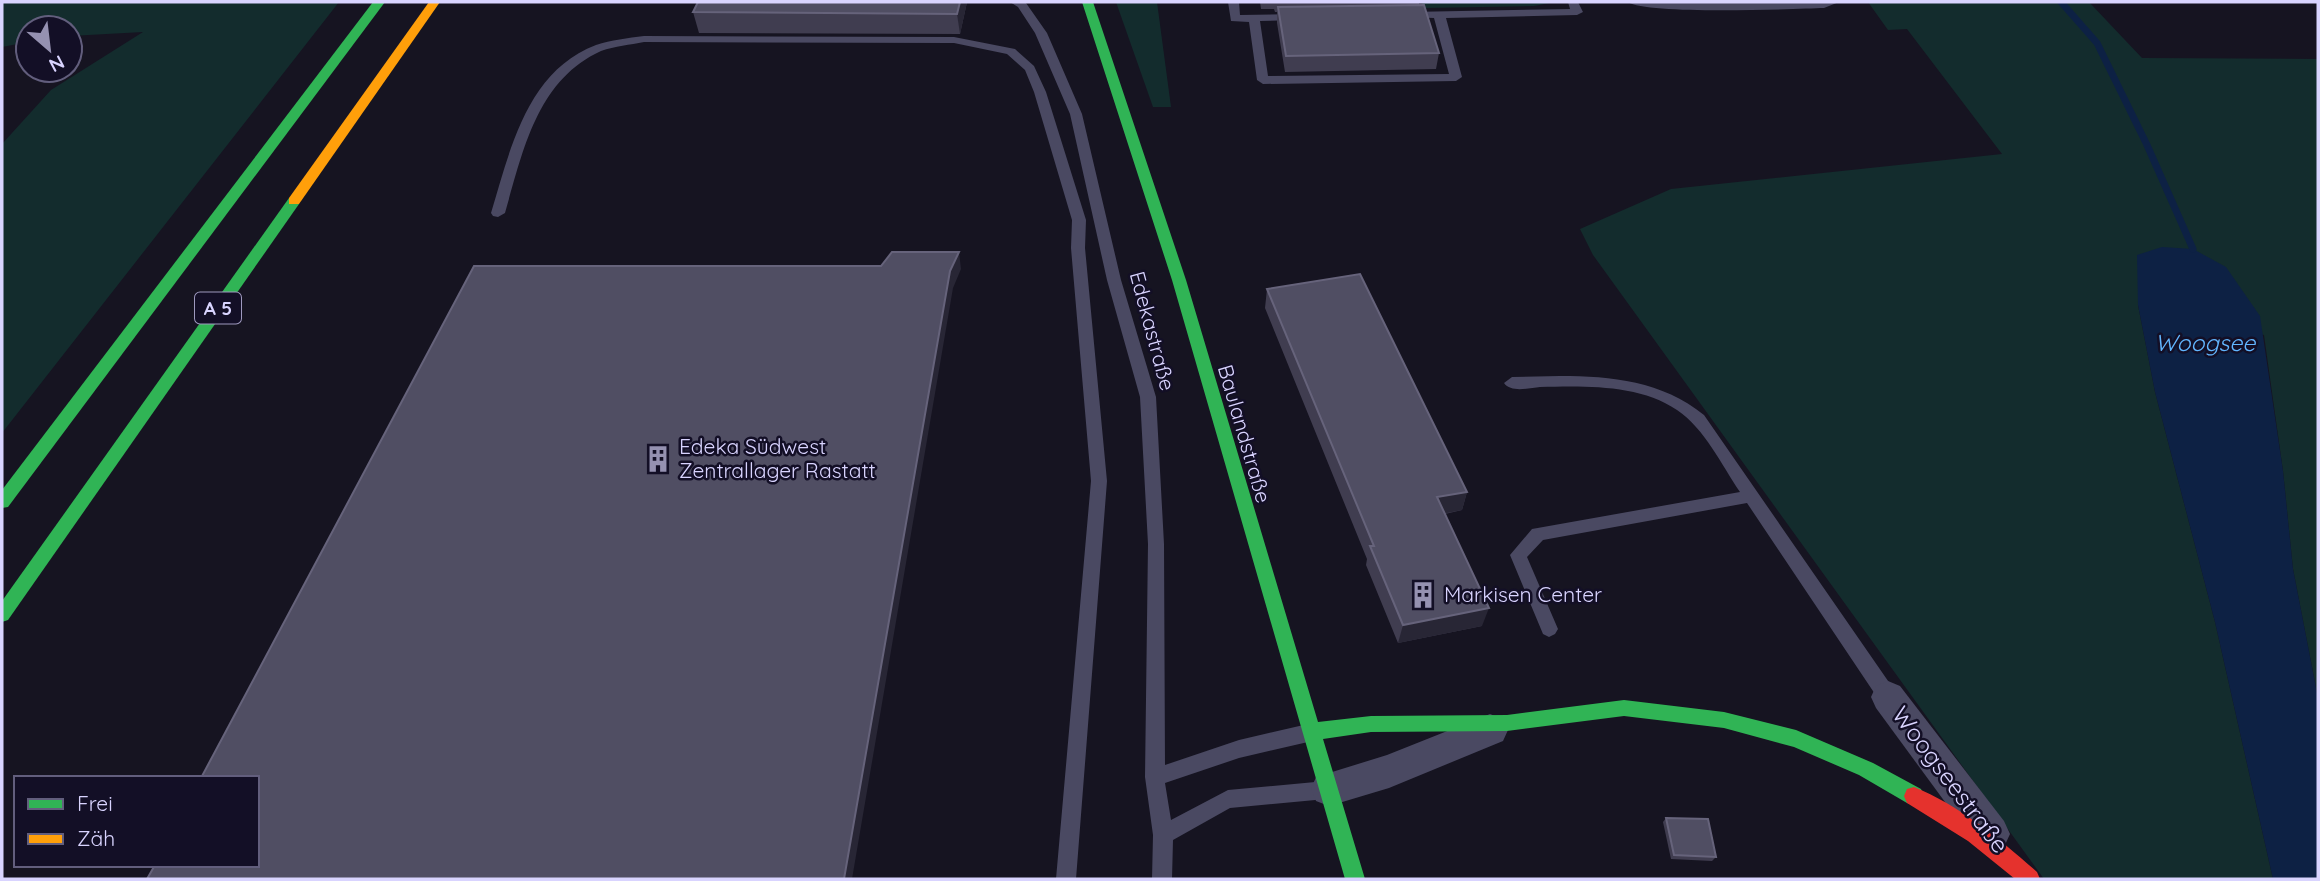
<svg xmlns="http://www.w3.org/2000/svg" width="2320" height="881" font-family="Quicksand,sans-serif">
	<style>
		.green { fill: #132c2d }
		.water { fill: #0d2144 }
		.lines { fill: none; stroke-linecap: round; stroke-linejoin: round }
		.stream { stroke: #0d2144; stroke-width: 7 }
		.lane { fill: #4a4962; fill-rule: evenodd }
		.street { fill: #4a4962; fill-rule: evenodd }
		.fast { fill: #30b455; fill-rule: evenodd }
		.slow { fill: #ff9f0a; fill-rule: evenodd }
		.jam { fill: #e5322d; fill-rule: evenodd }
		.wall { fill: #403d50 }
		.shaded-wall { fill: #282635 }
		.building { fill: #504e63; stroke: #66637b; stroke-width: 2 }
		.labels { text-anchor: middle; stroke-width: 5; stroke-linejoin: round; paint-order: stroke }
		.shield { fill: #130f26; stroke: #9e99be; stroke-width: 2 }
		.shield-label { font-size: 19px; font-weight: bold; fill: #d9d4ff }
		.street-label { font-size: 21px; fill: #d9d4ff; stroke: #130f26 }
		.poi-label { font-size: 21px; fill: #d9d4ff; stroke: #130f26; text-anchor: start }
		.water-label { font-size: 23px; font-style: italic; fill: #62b6ff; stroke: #130f26 }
		.near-street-label { font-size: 24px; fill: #d9d4ff; stroke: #130f26 }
	</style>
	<rect width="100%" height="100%" fill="#161421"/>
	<!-- green -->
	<g class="green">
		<path d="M2,2H339L2,433V144L51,90L143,32L70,36V28H28V42L2,47Z"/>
		<path d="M1116,2H1157L1171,107H1153Z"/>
		<path d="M1422,2H1555L1534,6L1424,8Z"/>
		<path d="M1868,2H2089L2142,58L2318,59V698L2293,569L2283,471L2264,335L2138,305L2155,392L2215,622L2273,879H2044L1593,255L1580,229L1671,189L2002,154L1907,29L1888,30Z"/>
	</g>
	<!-- water -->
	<path class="water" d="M2162,247L2193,249L2226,267L2260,316L2283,471L2293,569L2318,698V879H2273L2215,622L2155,392L2138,305L2137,255Z"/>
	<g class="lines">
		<!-- stream -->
		<path class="stream" d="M2061,2L2097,43L2147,145L2193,249"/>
		<!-- lane -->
		<g class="lane">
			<path d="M1010,2L1026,3L1047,33L1082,114L1121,280L1156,397L1164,544L1165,765L1239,740L1308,724L1315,727L1317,733L1315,739L1308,742L1239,758L1165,783L1171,820L1228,790L1326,781L1333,784L1336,790L1333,796L1326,799L1230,808L1173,840L1172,879H1152L1153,835L1145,777L1148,544L1140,397L1107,280L1070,114L1035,33L1018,7Z"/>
			<path d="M1228,2H1239L1240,15L1299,14L1305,17L1299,20L1260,21L1268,76L1449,74L1434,18L1405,17V13L1409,12L1570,9L1568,2H1578L1583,12L1577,15L1446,18L1462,77L1456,81L1263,84L1257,80L1249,22L1231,21Z"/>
			<path d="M1628,2H1839L1824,8C1792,9 1647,15 1628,2Z"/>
			<path d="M644,36L954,37L1015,49L1034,66L1046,92L1086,220L1085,248L1107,481L1076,879H1056L1091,481L1071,248L1072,220L1034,92L1025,70L1007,54L954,43L644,42C630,45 615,46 601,51C537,80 523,151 505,213L498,217L493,216L491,213C510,150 527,71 596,45C611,40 628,38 644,36Z"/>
			<path d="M1560,376C1612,376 1662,381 1704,415L1895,691L1897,697L1895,703L1888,705L1881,703L1747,503L1543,540L1527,557L1558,629L1555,634L1549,637L1543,634L1510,555L1532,529L1740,492C1721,464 1705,429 1677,410C1639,384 1584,386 1540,387C1529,388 1511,393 1504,383L1512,377Z"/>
		</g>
		<!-- street -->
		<g class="street">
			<path d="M1888,681L1900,686L2004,821L2010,834L2004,847L1991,852L1978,847L1876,708L1871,697L1876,686Z"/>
			<path d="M1490,714L1503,719L1508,730L1503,741L1389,788L1329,806L1316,801L1311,789L1316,777L1387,755Z"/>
		</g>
		<!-- fast -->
		<g class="fast">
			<path d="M373,2H385L8,507L2,508V490Z"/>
			<path d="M1082,2H1093L1186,280L1318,722L1371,716L1507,715L1624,700L1724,712L1796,730L1873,763L1921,789L1924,796L1921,803L1914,805L1907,803L1859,775L1794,747L1724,728L1624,716L1507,731L1371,732L1323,739L1365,879H1345L1172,280Z"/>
			<path d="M294,197L299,198V204L8,620L2,622V601L289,198Z"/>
		</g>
		<!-- slow -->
		<path class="slow" d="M429,2H440L299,204H289V198Z"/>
		<!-- jam -->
		<path class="jam" d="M1914,787C1959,805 2001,840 2037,872L2040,879H2015L1968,841L1907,803L1904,796L1907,789Z"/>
	</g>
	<!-- wall -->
	<g class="wall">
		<path d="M698,2H967L960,34L699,33L693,12Z"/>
		<path d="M1260,2H1419V5L1439,53L1436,69L1285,72L1277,23V12H1275L1274,9H1261Z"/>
		<path d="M1267,289L1467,492L1462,510L1445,514L1482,626L1398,643L1366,565L1367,559L1265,308Z"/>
		<path d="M1666,818L1716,857L1712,861L1671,859L1663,822Z"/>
	</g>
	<!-- shaded-wall -->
	<g class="shaded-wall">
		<path d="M960,2H967L960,34L957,14Z"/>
		<path d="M959,252L961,269L953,288L852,879H844L950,271Z"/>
		<path d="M1467,492L1462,510L1432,516L1437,497Z"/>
		<path d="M1489,608L1482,626L1398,643L1403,625Z"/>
	</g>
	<!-- building -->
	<g class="building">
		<path d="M698,2H960L957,14L693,12Z"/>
		<path d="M1424,5L1439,53L1286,56L1278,7Z"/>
		<path d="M892,252H959L950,271L844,879H147L155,865H257V778H201L474,266H881Z"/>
		<path d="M1360,274L1467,492L1437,497L1489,608L1403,625L1370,546H1374L1267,289Z"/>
		<path d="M1666,818L1708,819L1716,857L1674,855Z"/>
	</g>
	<!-- icons -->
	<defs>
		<symbol id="building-bare" viewBox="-9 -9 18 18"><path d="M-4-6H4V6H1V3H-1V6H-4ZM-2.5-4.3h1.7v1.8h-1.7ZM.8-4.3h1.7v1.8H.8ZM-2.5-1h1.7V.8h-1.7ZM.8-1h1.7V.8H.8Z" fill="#9591b1" stroke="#130f26" stroke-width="2.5" paint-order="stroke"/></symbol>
	</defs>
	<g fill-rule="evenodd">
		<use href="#building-bare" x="639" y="440" width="38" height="38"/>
		<use href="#building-bare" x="1404" y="576" width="38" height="38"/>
	</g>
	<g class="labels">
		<!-- shield labels -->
		<rect class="shield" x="195" y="292.5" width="46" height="31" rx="5"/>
		<g class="shield-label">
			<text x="218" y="315">A 5</text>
		</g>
		<!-- street labels -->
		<g class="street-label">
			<text transform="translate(1152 331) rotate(75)" y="7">Edekastraße</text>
			<text transform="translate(1244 434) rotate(74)" y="7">Baulandstraße</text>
		</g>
		<!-- poi labels -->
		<g class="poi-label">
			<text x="679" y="454">Edeka Südwest<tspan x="679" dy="24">Zentrallager Rastatt</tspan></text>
			<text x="1444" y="602">Markisen Center</text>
		</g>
		<!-- water labels -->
		<g class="water-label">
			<text x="2205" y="351">Woogsee</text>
		</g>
		<!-- near-street labels -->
		<g class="near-street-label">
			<text transform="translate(1950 780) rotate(53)" y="8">Woogseestraße</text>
		</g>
	</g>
	<!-- border -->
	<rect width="2320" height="881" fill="none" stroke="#d9d4ff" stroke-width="7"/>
	<!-- legend -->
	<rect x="14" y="776" width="245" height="91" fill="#130f26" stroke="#625e7d" stroke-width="2"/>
	<rect x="28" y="799" width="35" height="10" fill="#30b455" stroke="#625e7d" stroke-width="2"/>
	<text x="77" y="811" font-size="21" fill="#d9d4ff">Frei</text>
	<rect x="28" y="834" width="35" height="10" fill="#ff9f0a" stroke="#625e7d" stroke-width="2"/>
	<text x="77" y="846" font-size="21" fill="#d9d4ff">Zäh</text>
	<!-- north arrow -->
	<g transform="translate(49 49) rotate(152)"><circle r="33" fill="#130f26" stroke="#625e7d" stroke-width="2"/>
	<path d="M0-5L12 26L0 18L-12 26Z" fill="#9591b1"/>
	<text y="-10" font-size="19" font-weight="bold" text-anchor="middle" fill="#d9d4ff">N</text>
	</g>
</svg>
